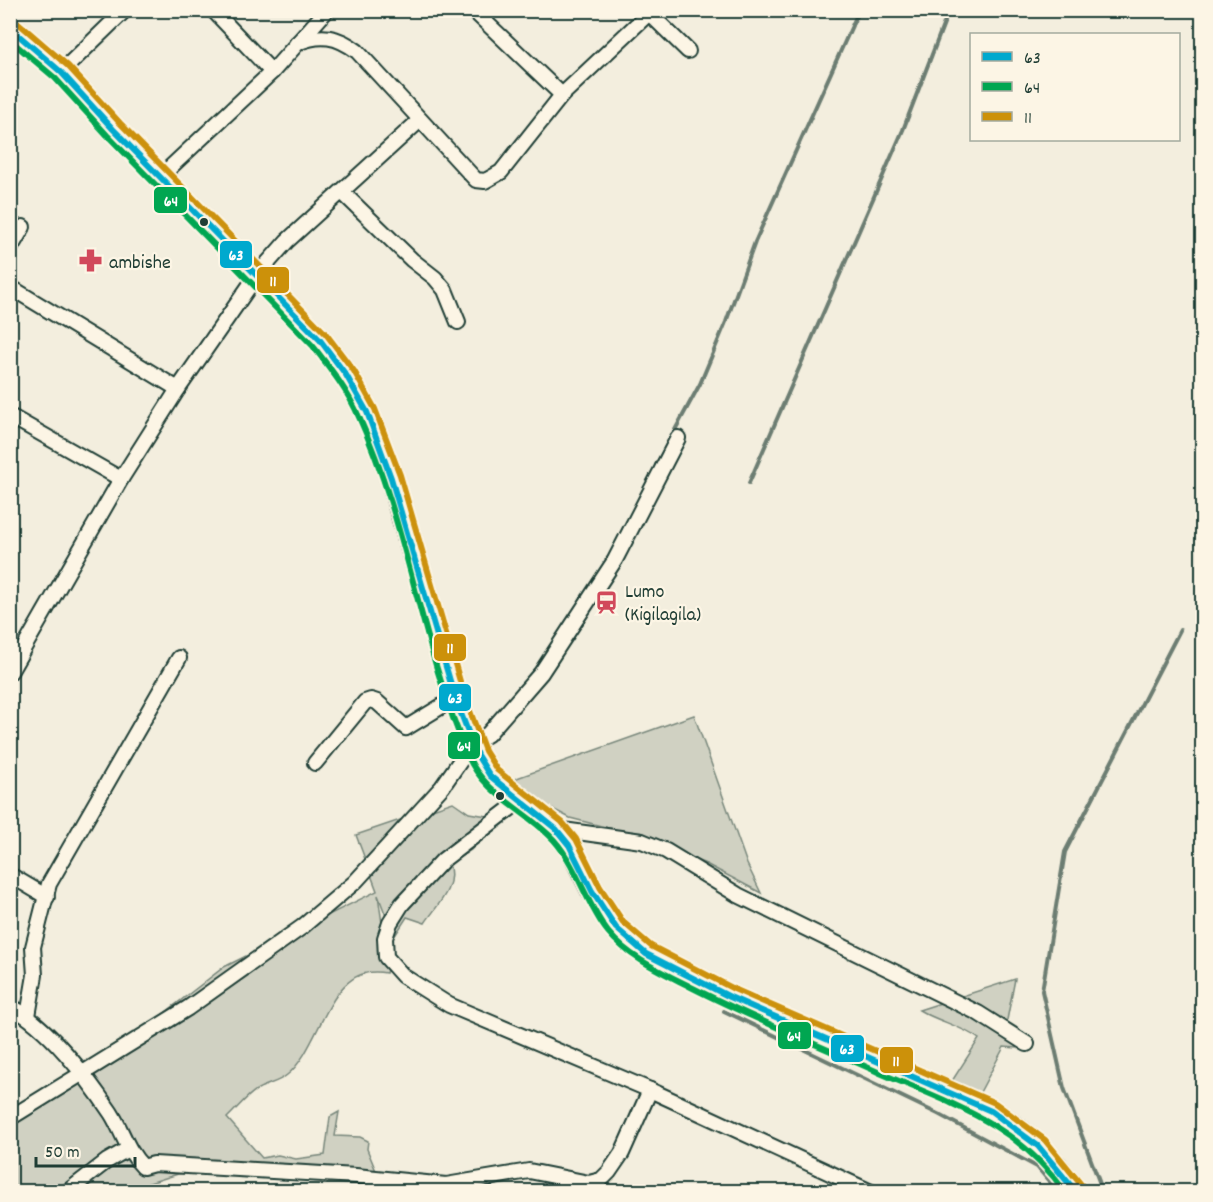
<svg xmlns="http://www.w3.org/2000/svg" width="1213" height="1202" font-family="Dekko,sans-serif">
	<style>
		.green { fill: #d0d1c2; stroke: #78877b; stroke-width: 1.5 }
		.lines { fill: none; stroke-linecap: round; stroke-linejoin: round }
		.stream { stroke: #6c7d72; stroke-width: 4 }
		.street-casing { stroke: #1f3d34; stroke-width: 18 }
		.secondary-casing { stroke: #1f3d34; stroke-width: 24 }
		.street { stroke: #fcf5e5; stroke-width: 14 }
		.secondary { stroke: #fcf5e5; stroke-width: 20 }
		.bus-1-casing { stroke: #fcf5e5; stroke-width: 10 }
		.bus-2-casing { stroke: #fcf5e5; stroke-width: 10 }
		.bus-3-casing { stroke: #fcf5e5; stroke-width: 10 }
		.bus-1 { stroke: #00a9ce; stroke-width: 6 }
		.bus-2 { stroke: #00a651; stroke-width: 6 }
		.bus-3 { stroke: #cc910a; stroke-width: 6 }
		.bus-dot { fill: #1f3d34; stroke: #fcf5e5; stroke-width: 2 }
		.labels { text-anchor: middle; stroke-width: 4.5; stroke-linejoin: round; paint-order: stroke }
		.poi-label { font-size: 20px; fill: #1f3d34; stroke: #fcf5e5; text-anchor: start }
		.line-badge { stroke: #fcf5e5; stroke-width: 2 }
		.badge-label { font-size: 16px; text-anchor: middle; font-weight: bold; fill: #fff }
	</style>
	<rect width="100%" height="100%" fill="#f3eede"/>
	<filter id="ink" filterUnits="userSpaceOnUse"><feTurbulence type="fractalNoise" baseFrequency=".0167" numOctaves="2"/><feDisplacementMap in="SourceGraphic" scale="12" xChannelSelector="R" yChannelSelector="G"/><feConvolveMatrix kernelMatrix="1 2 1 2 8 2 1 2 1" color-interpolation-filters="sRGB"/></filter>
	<g filter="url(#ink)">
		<!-- green -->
		<g class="green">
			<path d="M694,715L747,864L761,893L706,864L621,831L570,818L545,805L514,779Z"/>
			<path d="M453,802L469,813L487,816L491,827L471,850L449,864C457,887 437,905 425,923L407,917L394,937L378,895L388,966L386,973C328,961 323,1046 287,1075C279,1082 267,1084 258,1089C246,1096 237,1109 227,1118L262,1158L278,1155L296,1159L325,1155L330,1117L339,1112L335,1136L360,1137L368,1141L367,1149L376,1171L304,1165L178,1174L143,1185L135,1191L11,1192V1111L158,1018L224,967L377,891L356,835Z"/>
			<path d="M1015,979L1007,1020L1016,1048L1004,1047L978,1096L952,1081L979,1039C960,1025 939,1022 919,1010Z"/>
		</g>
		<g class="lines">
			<!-- stream -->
			<g class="stream">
				<path d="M656,465L700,384L726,322L755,242L859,10"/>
				<path d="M749,483L903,130L949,10"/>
				<path d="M724,1011L938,1114L1037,1167L1058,1192"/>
				<path d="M1103,1192L1064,1088L1042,991L1065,852L1180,630"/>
			</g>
			<defs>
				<g id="street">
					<path d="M213,10L272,72"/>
					<path d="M473,10L562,95"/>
					<path d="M646,10L688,51"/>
					<path d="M297,43C321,33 337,36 357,51L476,180L485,181L501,172L562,95L649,13"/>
					<path d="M61,72L125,10"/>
					<path d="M161,176L272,72L327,10"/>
					<path d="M342,192L412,260L435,278L445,290L458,322"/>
					<path d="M10,249L23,227"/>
					<path d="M10,287L178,389"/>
					<path d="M10,416L121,479"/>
					<path d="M10,672L121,479L178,389L257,275L287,241L420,120"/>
					<path d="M315,763L365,702L371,700L377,702L406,728L455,698"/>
					<path d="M520,801L443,860L402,904L390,923L385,938L386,957L403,976L449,1005L650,1090L871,1192"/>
					<path d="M556,829L642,841L666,851L738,895L978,1013L1027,1044"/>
					<path d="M10,875L47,897"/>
					<path d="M10,1006C48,1026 87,1077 111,1113C123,1132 127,1151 143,1167L154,1164L356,1176L446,1185L529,1171L589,1183L601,1180L609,1172L622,1153L650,1090"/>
					<path d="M28,1016L35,975L33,947L49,884L179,658"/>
					<path d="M10,1118L188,1008L302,927L355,882L442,787L472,744L488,734L541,673L615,560L678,438"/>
					<path d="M67,1192L107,1161L128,1149"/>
				</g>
				<path id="secondary" d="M10,28L61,72L113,129L257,275L320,340L346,375L367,412L391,478L455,698L477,755L490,776L556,829L569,845L592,891L616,928L646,954L730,997L991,1111C1030,1135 1050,1153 1076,1192"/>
			</defs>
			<!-- street casing -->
			<use href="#street" class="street-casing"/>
			<!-- secondary casing -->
			<use href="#secondary" class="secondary-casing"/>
			<!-- street -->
			<use href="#street" class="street"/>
			<!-- secondary -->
			<use href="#secondary" class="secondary"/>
			<defs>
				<path id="bus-1" d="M10,28L61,72L113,129L320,340L346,375L367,412L391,478L455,698L477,755L490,776L556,829L569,845L592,891L616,928L646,954L730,997L991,1111L1038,1146L1076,1192"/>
				<path id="bus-2" d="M10,40L55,78L107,135L313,346C330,368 348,391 359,417C408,525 421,647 468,756C483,792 521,808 549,835C575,859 585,903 608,932C630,959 664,973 693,988C754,1019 818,1045 880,1073C952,1104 1018,1124 1065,1192"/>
				<path id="bus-3" d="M16,21L68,66L120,123L326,334L354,371L375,409L400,475L464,695L485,751L497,770L562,822L576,839L600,887L623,922L651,946L734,989L995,1103L1045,1140L1083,1187"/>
			</defs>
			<!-- bus-1 casing -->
			<use href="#bus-1" class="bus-1-casing"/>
			<!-- bus-2 casing -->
			<use href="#bus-2" class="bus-2-casing"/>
			<!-- bus-3 casing -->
			<use href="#bus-3" class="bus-3-casing"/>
			<!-- bus-1 -->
			<use href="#bus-1" class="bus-1"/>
			<!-- bus-2 -->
			<use href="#bus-2" class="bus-2"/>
			<!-- bus-3 -->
			<use href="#bus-3" class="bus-3"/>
		</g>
	</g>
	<!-- icons -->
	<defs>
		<symbol id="pharmacy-bare" viewBox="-9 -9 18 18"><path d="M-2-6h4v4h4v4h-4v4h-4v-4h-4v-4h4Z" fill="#d1495b" stroke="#fcf5e5" stroke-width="2.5" paint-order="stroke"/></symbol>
		<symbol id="station-bare" viewBox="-9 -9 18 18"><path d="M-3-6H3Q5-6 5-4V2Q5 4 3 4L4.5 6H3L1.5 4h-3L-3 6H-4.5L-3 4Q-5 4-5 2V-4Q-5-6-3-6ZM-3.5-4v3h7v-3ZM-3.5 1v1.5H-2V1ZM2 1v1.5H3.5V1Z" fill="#d1495b" stroke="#fcf5e5" stroke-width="2.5" paint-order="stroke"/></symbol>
	</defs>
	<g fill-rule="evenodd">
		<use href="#pharmacy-bare" x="74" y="244" width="33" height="33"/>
		<use href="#station-bare" x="590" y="586" width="33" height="33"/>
	</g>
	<!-- markers -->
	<g class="bus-dot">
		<circle cx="204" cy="222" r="5"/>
		<circle cx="500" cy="796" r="5"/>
	</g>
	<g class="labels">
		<!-- poi labels -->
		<g class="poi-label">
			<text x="109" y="268">ambishe</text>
			<text x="625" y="597">Lumo<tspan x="625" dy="23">(Kigilagila)</tspan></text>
		</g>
	</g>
	<g class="line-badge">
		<rect x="153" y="186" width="35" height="28" rx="6" fill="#00a651"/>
		<rect x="219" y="240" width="34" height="29" rx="6" fill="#00a9ce"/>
		<rect x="256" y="266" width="34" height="28" rx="6" fill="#cc910a"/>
		<rect x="433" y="633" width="34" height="29" rx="6" fill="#cc910a"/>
		<rect x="438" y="683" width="34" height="29" rx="6" fill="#00a9ce"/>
		<rect x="447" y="731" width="34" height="29" rx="6" fill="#00a651"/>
		<rect x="777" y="1021" width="35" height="29" rx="6" fill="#00a651"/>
		<rect x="830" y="1034" width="35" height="29" rx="6" fill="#00a9ce"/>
		<rect x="879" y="1046" width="35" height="28" rx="6" fill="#cc910a"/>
	</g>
	<g class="badge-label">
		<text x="171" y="206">64</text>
		<text x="236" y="260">63</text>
		<text x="273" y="286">11</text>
		<text x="450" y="653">11</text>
		<text x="455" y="703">63</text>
		<text x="464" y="751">64</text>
		<text x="794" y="1041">64</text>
		<text x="847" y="1054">63</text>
		<text x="896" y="1066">11</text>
	</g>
	<!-- margin -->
	<rect width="1213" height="1202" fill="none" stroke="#fcf5e5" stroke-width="36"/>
	<rect x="18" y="18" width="1177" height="1166" fill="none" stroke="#1f3d34" stroke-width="2" filter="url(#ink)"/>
	<!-- legend -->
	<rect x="970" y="33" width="210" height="108" fill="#fcf5e5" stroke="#a4ab9e" stroke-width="1.5"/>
	<rect x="982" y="52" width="30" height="9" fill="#00a9ce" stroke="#a4ab9e" stroke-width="1.5"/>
	<text x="1024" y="63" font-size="18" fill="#1f3d34">63</text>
	<rect x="982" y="82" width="30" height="9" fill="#00a651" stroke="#a4ab9e" stroke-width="1.5"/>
	<text x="1024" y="93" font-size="18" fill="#1f3d34">64</text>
	<rect x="982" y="112" width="30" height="9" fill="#cc910a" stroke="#a4ab9e" stroke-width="1.5"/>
	<text x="1024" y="123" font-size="18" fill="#1f3d34">11</text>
	<!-- scale -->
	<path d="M36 1157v9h99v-9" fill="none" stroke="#1f3d34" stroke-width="3"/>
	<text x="45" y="1157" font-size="18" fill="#1f3d34" stroke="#fcf5e5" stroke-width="4.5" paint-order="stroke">50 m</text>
</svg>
